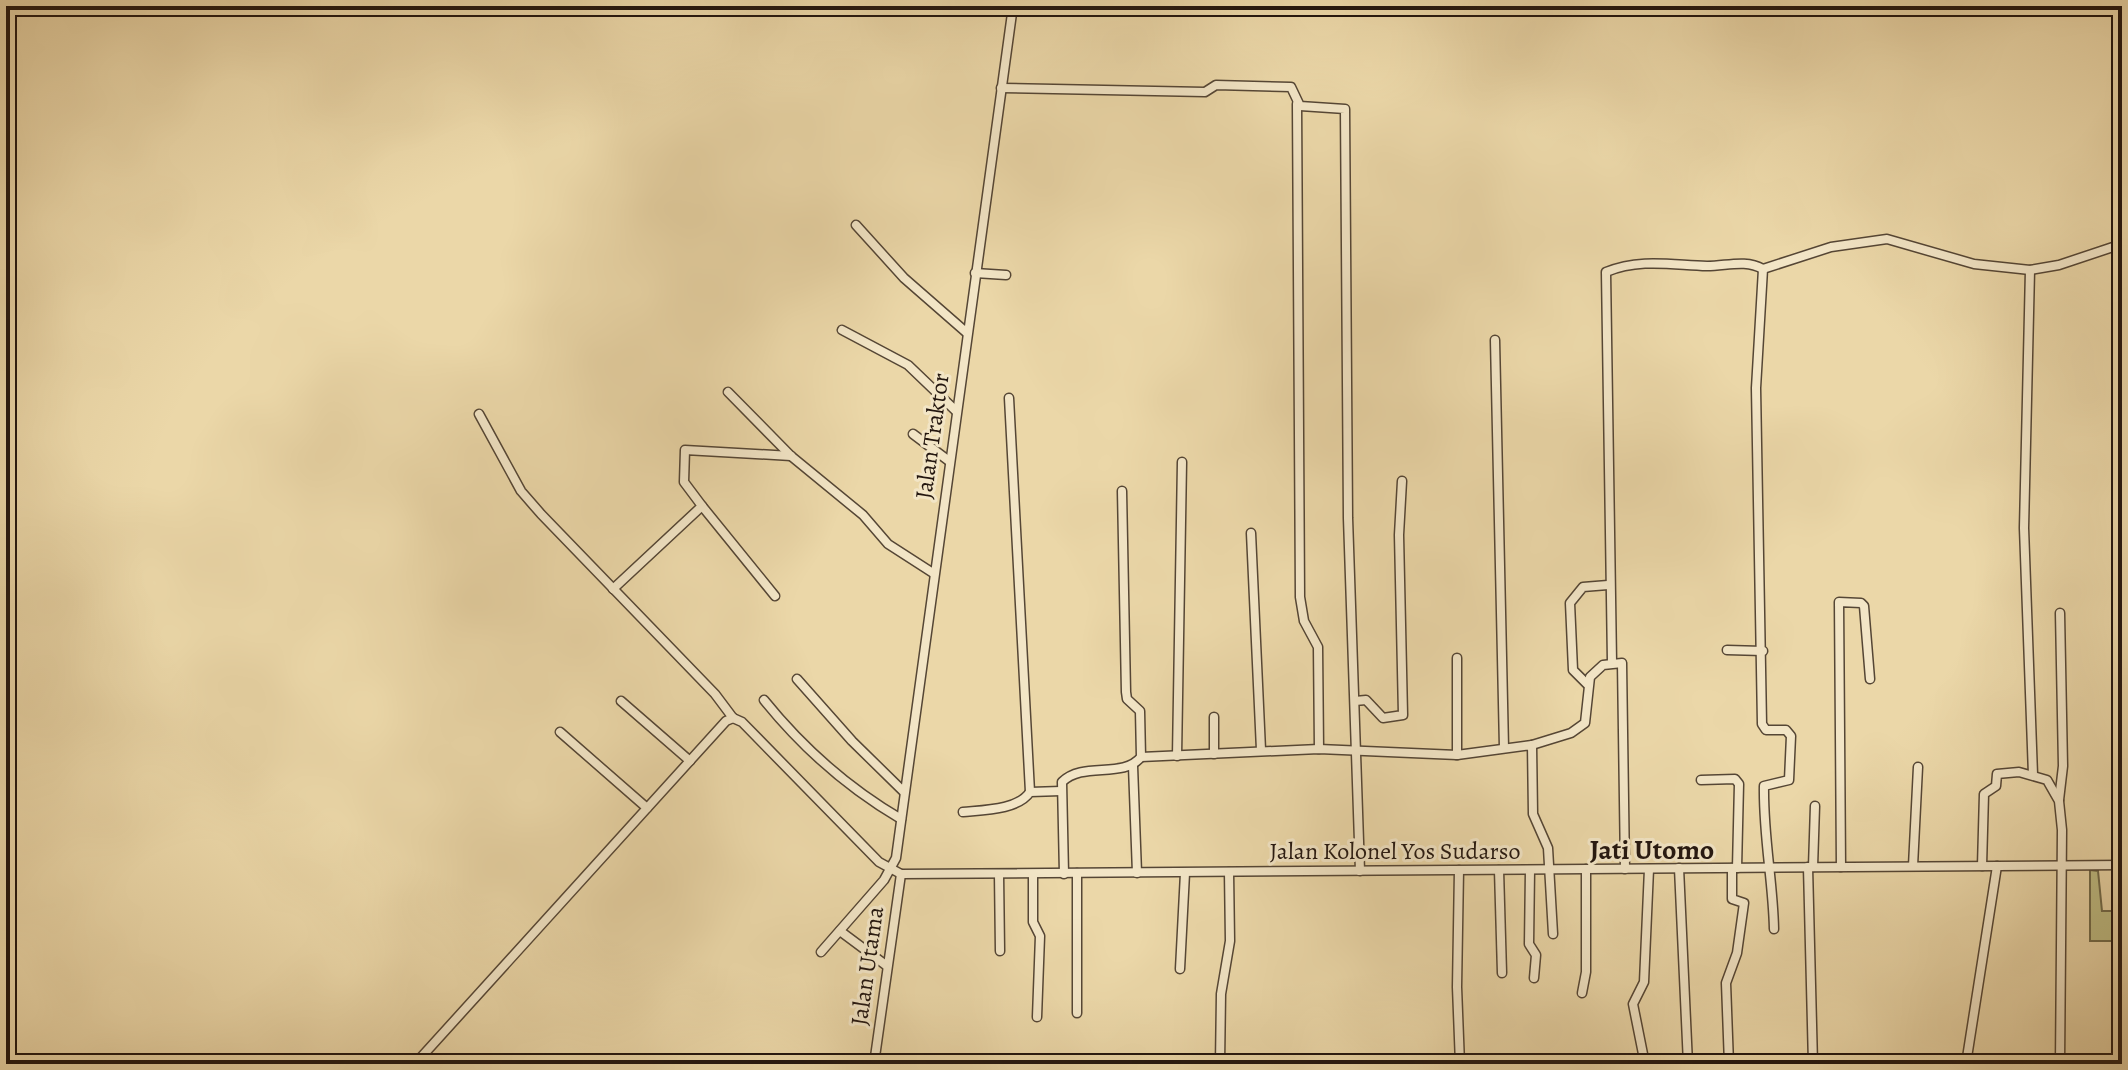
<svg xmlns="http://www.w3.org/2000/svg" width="2128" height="1070" font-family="Alegreya,serif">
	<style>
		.green { fill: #bebc83; stroke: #706949; stroke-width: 2 }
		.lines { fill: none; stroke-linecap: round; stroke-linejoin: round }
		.minor-casing { stroke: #554635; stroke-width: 11 }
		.minor { stroke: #f2e5c6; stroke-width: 8 }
		.labels { text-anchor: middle; stroke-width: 6; stroke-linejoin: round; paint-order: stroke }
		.street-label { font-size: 24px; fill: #23160f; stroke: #f2e5c6 }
		.quarter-label { font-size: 28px; font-weight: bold; fill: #23160f; stroke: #f2e5c6 }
	</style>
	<rect width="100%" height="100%" fill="#ebd7a8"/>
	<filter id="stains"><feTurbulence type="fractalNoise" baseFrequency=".0025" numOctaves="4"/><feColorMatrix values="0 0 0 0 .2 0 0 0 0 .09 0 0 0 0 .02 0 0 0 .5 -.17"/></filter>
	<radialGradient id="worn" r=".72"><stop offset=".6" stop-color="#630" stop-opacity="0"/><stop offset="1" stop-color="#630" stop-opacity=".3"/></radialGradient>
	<!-- green -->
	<path class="green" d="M2090,870L2098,871L2102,911H2115L2114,886L2122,892V923H2114V941H2090Z"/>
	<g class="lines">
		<defs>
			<g id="minor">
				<path d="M1001,88L1205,92L1216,85L1291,87L1300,106L1345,109L1348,518L1360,871"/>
				<path d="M1297,104L1300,597L1304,621L1318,647L1319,749"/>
				<path d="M856,225L904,278L967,333"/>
				<path d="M2030,270L2024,528L2033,775"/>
				<path d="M975,273L1006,275"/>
				<path d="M842,330L908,365L956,411"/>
				<path d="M1495,340L1504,748"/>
				<path d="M728,392L791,456L863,515L888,544L933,573"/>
				<path d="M1009,398L1030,792"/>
				<path d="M479,414L521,491L541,514L715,694L733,718"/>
				<path d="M913,434L949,461"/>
				<path d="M702,506L775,596"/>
				<path d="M1251,533L1261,750"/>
				<path d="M613,589L702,506L684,482L685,450L791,456"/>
				<path d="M2119,627L2117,769L2122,775"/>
				<path d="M1727,650L1763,651"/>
				<path d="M1457,658V755"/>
				<path d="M1612,662L1606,272C1640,258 1672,265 1707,266C1727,266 1745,259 1763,269"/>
				<path d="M797,679L852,741L904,792"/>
				<path d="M1587,684L1573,670L1570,603L1583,587L1608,585"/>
				<path d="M764,700C802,747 848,788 901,819"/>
				<path d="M621,701L690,761"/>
				<path d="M1355,701L1366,700L1383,718L1403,715L1399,535L1402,481"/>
				<path d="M1214,717V754"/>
				<path d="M733,718L742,722L879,862L901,874L2122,865"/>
				<path d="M560,732L647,808"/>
				<path d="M1532,745L1571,733L1585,723L1590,677L1603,665L1622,663L1625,869"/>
				<path d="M1177,756L1182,462"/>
				<path d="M1141,757L1319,749L1457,755L1532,745L1533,814L1548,848L1553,934"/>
				<path d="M1133,766L1137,873"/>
				<path d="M1701,780L1735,779L1739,784L1737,868"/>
				<path d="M2059,800L2063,766L2060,613"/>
				<path d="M963,812C983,810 1018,810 1030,792L1061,791"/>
				<path d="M1913,866L1918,767"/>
				<path d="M1982,866L1984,794L1996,786L1997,774L2019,772L2047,780L2059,801L2062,830L2060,1064"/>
				<path d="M1808,867L1813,1064"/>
				<path d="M1813,867L1815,806"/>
				<path d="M1841,867L1839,602L1861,603L1864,606L1870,679"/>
				<path d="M1679,868L1688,1064"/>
				<path d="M1459,870L1457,987L1460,1064"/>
				<path d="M1499,870L1502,973"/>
				<path d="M1530,870L1529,944L1536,955L1534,978"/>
				<path d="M1077,873V1013"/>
				<path d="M999,874L1000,951"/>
				<path d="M1033,874V922L1040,936L1037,1017"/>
				<path d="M1064,874L1062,782C1083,761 1123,779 1141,757L1140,711L1127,699L1126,692L1122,491"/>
				<path d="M1774,929C1773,881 1763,835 1764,786L1789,780L1791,736L1786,730H1766L1762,724L1756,388L1763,269L1831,247L1887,239L1974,264L2030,270L2059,265L2122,244"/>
				<path d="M840,931L887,966"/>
				<path d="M821,952L884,880L896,858L1013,6"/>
				<path d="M1180,969L1185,873"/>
				<path d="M1582,993L1586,972V869"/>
				<path d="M415,1064L726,721L733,718"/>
				<path d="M874,1064L901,874"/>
				<path d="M1220,1064L1221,994L1230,941L1229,872"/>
				<path d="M1645,1064L1633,1004L1644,982L1649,869"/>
				<path d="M1729,1064L1726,983L1737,953L1744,903L1732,899V868"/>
				<path d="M1966,1064L1997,866"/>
			</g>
		</defs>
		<!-- minor casing -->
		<use href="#minor" class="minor-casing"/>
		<!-- minor -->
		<use href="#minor" class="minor"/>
	</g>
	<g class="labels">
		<!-- street labels -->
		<g class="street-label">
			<text transform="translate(932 436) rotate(-82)" y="8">Jalan Traktor</text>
			<text x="1395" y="859">Jalan Kolonel Yos Sudarso</text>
			<text transform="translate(867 966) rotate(-82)" y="8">Jalan Utama</text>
		</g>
		<!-- quarter labels -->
		<g class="quarter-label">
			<text x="1652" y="859">Jati Utomo</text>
		</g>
	</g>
	<!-- margin -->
	<rect width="2128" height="1070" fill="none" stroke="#ebd7a8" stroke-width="32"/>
	<rect x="8" y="8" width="2112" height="1054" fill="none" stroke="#23160f" stroke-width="4"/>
	<rect x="16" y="16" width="2096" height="1038" fill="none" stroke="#23160f" stroke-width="2"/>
	<rect width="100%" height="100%" filter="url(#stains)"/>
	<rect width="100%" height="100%" fill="url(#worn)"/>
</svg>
